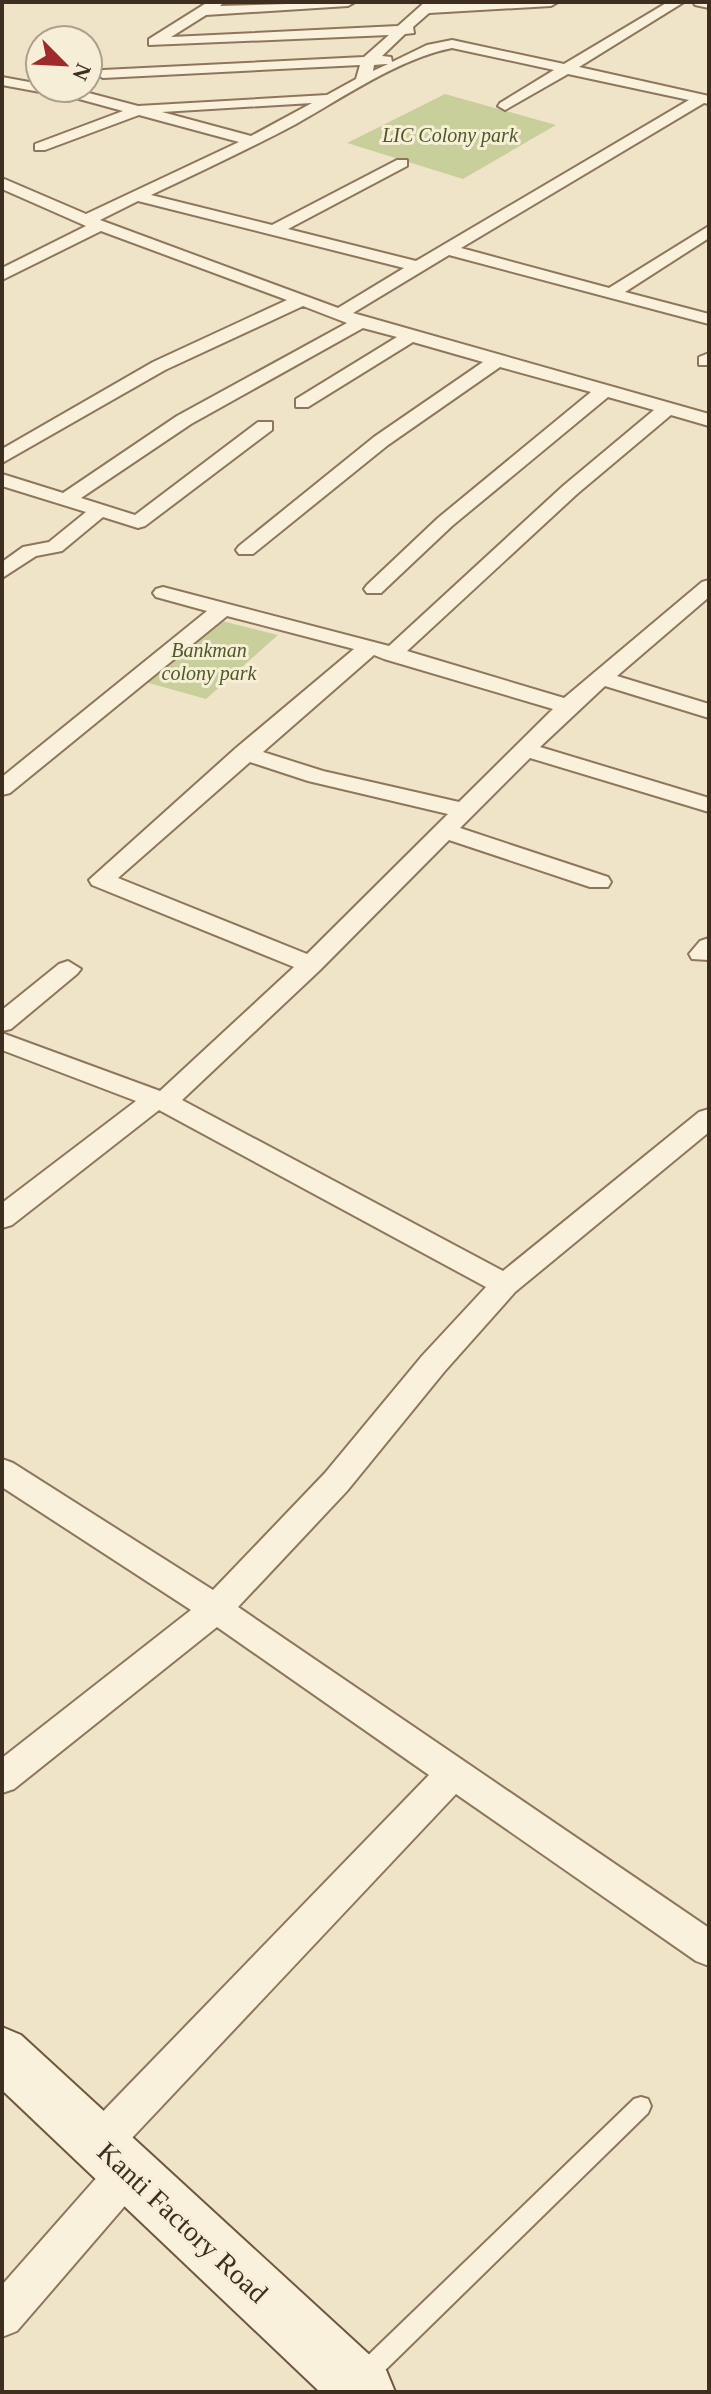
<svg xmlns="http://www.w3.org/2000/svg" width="711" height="2394" font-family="Georgia,serif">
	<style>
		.green { fill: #c9cf9b }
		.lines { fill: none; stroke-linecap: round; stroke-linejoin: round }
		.lane-casing { stroke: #8d765c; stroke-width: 4 }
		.street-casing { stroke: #8d765c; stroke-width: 4 }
		.secondary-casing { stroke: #6f573f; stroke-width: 4 }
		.lane { fill: #faf1dc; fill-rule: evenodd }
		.street { fill: #faf1dc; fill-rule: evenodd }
		.secondary { fill: #faf1dc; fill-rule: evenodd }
		.labels { text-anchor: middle; stroke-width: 6; stroke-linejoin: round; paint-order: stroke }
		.far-park-label { font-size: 20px; font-style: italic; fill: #4d5a26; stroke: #f7eed8 }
		.near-street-label { font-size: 28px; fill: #3d2e20; stroke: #f7eed8 }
	</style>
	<rect width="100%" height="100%" fill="#f0e4c8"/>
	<!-- green -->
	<g class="green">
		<path d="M445,94L556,125L463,179L347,143Z"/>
		<path d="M218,620L278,635L206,699L145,682Z"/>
	</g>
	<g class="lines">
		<defs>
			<path id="lane" d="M641,2097L648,2099L651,2106L648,2113L374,2381L366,2384L358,2381L355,2373L358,2365L634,2099Z"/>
			<g id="street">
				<path d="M208,2H224L220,6L355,2L348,6L206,15L171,37L398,26L425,2H558L551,6L429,13L413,27L414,33L405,34L382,56L391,57L392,62L427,45L452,40L564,64L668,2H684L579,67L709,96V104L704,103L461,248L609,288L709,226V238L625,292L709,314V324L449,255L353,313L709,414V426L671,415L577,494L407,651L564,698L702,582L709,580V597L617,676L709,704V718L605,686L540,747L709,798V812L530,758L460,828L608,877L611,882L608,887H590L449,840L320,970L182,1100L503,1271L699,1112L709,1109V1132L515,1292L444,1372L347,1491L238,1607L709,1928V1966L696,1961L456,1794L114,2157L100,2162L86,2157L80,2143L86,2129L429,1775L217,1627L14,1789L2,1793V1758L191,1610L2,1487V1459L13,1463L213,1590L325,1473L422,1356L486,1287L159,1110L12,1225L2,1228V1203L136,1101L2,1050V1033L160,1091L294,967L92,885L89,880L236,748L354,649L227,616L10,793L2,795V777L207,611L156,597L153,593L156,589L163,587L389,646L563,486L654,410L608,397L452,526L381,593H367L364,589L367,585L438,518L591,392L500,367L388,445L253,554H239L236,550L239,546L374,437L483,362L413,342L308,407H296V399L397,337L363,328L191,424L81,498L135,515L258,422H272V430L145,526L138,528L103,517L62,551L36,556L2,578V562L23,547L49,542L86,512L2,486V474L63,493L177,416L347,323L303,306L165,370L2,463V449L153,362L287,300L101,231L2,280V268L86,226L2,189V178L86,214L239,142L139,115L45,150H35V144L123,111L68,96V90L88,88L85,92L138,106L327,95L356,79L360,65L103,78L96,74L103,70L364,57L389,35L149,45V39ZM452,48L554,70L500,103L498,106L505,110L568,74L689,100L416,261L288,229L407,166V160H397L272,225L151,195C200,172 249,149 296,124C344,97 398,59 452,48ZM386,64H388L373,71L374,65ZM312,103L251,136L162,112ZM138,201L404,268L338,308L100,220ZM374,655L384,659L553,709L459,802L323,771L263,752ZM250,762L308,781L448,814L307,954L118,878Z"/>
				<path d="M693,2H709V8L695,5Z"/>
				<path d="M2,77L40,84V88H47L40,92L2,85Z"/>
				<path d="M709,353V365H699V357Z"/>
				<path d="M709,938V960L692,959L689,954L700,941Z"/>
				<path d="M68,961L81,969L77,974L11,1029L2,1031V1010L59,964Z"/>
				<path d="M128,2152L142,2158L148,2172L142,2186L17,2331L2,2337V2285L114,2158Z"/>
			</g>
			<path id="secondary" d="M2,2027L21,2035L386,2370L395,2392H320L2,2090Z"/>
		</defs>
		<!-- lane casing -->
		<use href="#lane" class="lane-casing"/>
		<!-- street casing -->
		<use href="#street" class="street-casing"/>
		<!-- secondary casing -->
		<use href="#secondary" class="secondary-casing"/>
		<!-- lane -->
		<use href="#lane" class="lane"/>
		<!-- street -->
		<use href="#street" class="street"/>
		<!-- secondary -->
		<use href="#secondary" class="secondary"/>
	</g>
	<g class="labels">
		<!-- far-park labels -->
		<g class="far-park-label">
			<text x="450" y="142">LIC Colony park</text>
			<text x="209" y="657">Bankman<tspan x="209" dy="23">colony park</tspan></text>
		</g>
		<!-- near-street labels -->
		<g class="near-street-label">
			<text transform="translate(183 2222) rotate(43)" y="10">Kanti Factory Road</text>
		</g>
	</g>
	<!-- border -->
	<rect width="711" height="2394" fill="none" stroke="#3d2e20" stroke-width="8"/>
	<!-- north arrow -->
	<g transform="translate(64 64) rotate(114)"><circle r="38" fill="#f7eed8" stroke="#ada18e" stroke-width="2"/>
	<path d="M0-6L14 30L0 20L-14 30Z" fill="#9e2a2b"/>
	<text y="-12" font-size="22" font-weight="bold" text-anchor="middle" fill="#3d2e20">N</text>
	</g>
</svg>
